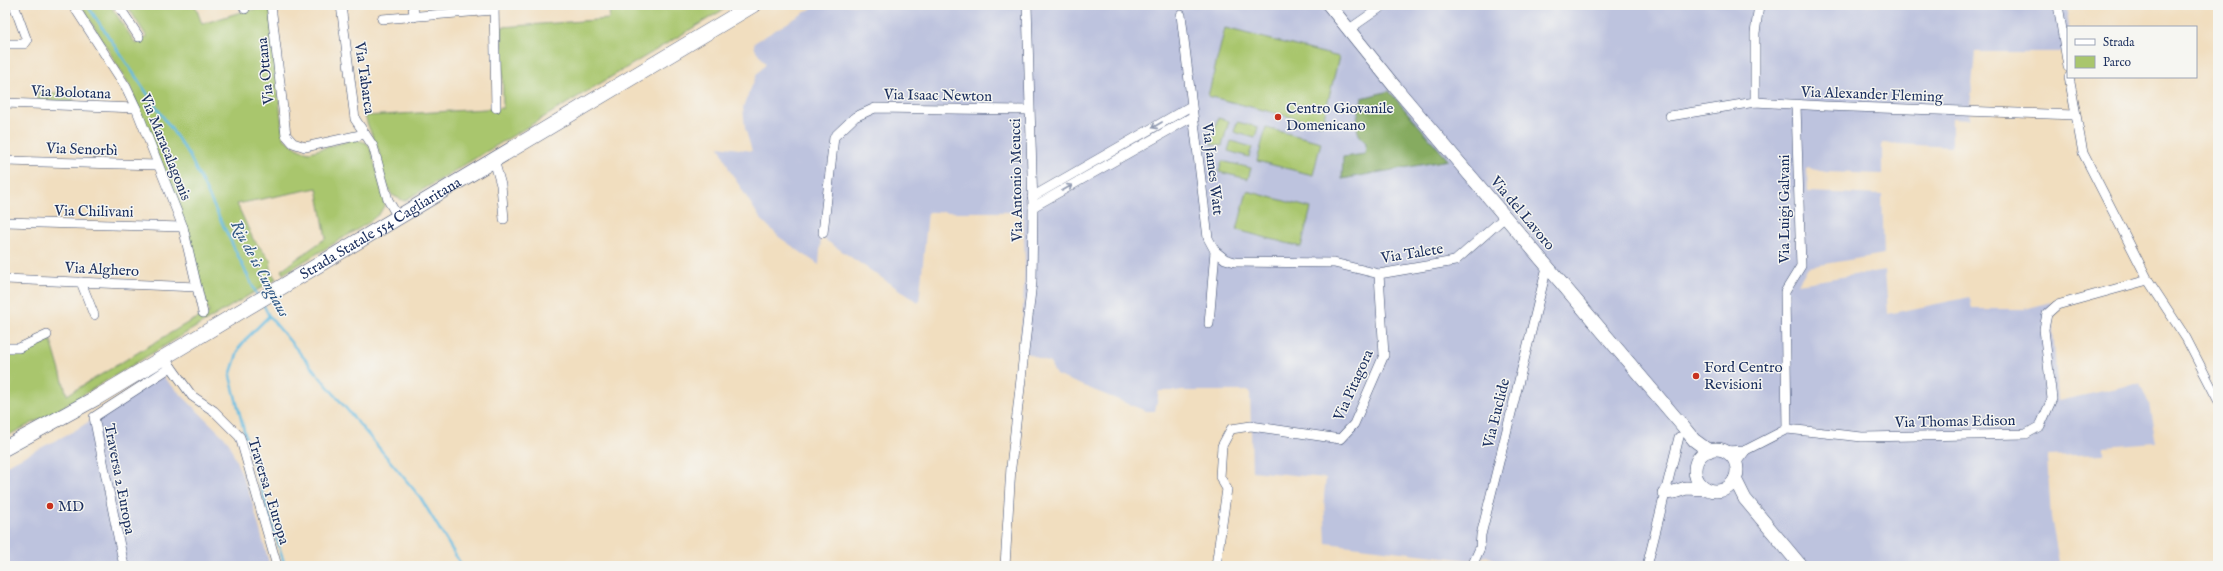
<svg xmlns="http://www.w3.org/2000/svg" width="2223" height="571" font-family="'IM FELL English',serif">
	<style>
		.industrial { fill: #bdc3de }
		.green { fill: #a9c66d; stroke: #627a66 }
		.forest { fill: #86ab60; stroke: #506d5f }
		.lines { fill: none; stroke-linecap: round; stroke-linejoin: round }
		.stream { stroke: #65bce2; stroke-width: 2.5 }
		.street-casing { stroke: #3b496d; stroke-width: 10 }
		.secondary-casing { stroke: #3b496d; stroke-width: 14 }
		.primary-casing { stroke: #3b496d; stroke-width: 16 }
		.street { stroke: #fff; stroke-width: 9 }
		.secondary { stroke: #fff; stroke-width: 13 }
		.primary { stroke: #fff; stroke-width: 15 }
		.oneway { stroke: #8d97ae }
		.poi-dot { fill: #c8321e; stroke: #f6f6f2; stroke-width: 1.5 }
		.labels { text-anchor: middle; stroke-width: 3; stroke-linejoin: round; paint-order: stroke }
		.street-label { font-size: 15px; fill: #1b2f5e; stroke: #f6f6f2 }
		.poi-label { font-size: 15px; fill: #1b2f5e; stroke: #f6f6f2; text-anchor: start }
		.water-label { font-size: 16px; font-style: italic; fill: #315986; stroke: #f6f6f2 }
	</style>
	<rect width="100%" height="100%" fill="#f6f6f2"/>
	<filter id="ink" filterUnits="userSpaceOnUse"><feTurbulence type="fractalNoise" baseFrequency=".025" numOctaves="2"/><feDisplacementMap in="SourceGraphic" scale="8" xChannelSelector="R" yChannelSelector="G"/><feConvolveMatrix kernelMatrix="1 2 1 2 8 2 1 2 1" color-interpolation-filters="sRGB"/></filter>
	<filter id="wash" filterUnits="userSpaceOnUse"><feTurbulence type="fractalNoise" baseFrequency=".012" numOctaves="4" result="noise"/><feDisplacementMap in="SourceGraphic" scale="16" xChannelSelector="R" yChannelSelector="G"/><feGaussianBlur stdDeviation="0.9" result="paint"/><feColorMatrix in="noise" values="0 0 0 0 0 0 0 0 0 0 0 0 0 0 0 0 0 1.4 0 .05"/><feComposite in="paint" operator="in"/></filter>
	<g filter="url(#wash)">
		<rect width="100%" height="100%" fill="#f1debf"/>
		<!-- industrial -->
		<g class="industrial">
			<path d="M817,5H2066L2069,27L2068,52H1975L1969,119L1952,118V147L1882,143V174L1826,172L1807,168L1808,192L1882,195L1884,254L1808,267L1798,284L1885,270L1888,314L1970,297L1972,309H2025L2051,302L2058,401L2140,383L2149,404L2156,442L2104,446V454L2047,456L2051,517L2059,562L2043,566H1513L1486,556L1469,560L1326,543L1324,496L1326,478L1252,471L1250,391H1159L1155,411H1146L1056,375L1050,363L1019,350L1023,312L1025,261L1023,212H928L919,303L821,237L819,265L779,237L760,218L730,171L719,146L752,151L745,128L743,107L757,74L766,64L755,49L754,43Z"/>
			<path d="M162,376L228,441L251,498L270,566H5V466L74,431Z"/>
		</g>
		<!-- green -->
		<g class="green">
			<path d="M81,5H110L136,44L147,37L128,7L134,5H195L202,24L241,12L266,7L270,9L283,138L300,150L310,152L355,139L367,143L371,149L385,204L380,213L368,223L283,274L281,270L326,238L317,188L237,204L253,239L271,261L270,270L276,279L56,411L5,437V353H21L51,340L67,395L189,322L209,313L185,225L130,86Z"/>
			<path d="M610,5H731L404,201L392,195C384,182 383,166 379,152C375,139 368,129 365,116L503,108L502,27L609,19Z"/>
			<path d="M1225,28L1339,57L1322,125L1208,96Z"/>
			<path d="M38,92L74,94L73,102L38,100Z"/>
			<path d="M1218,118L1229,121L1222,146L1211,144Z"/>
			<path d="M1237,122L1258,127L1255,138L1234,132Z"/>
			<path d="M1266,128L1321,142L1313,175L1257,161Z"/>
			<path d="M1231,141L1252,147L1249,157L1228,151Z"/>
			<path d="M1222,161L1251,168L1248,179L1219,172Z"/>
			<path d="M1247,191L1311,208L1301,247L1237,230Z"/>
		</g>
		<!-- forest -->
		<path class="forest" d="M1389,91L1448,160L1342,179L1343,157L1365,154L1366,143C1351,130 1358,115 1362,98Z"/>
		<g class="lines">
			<!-- stream -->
			<g class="stream">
				<path d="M87,5L189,155L257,295"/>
				<path d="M263,304L269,316L420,497L462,566"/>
				<path d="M269,316L247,338L239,348L230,376L248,446L285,566"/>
			</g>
		</g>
	</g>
	<g filter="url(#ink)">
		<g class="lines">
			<defs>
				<g id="street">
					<path d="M73,5L126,87L136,108L183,227L203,313"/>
					<path d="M118,5L139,37"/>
					<path d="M243,5L245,9"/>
					<path d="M271,5L286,135L293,143L305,147L365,134"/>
					<path d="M341,5L355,119L373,146L388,200L398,217"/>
					<path d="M413,5L414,17"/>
					<path d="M494,5L496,108"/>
					<path d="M2058,5L2068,67"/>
					<path d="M1181,15L1208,238L1215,251L1209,324"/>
					<path d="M382,19L494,10"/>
					<path d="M1348,30L1384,5"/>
					<path d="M5,44H24L27,41L14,5"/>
					<path d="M2069,77L2083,153L2148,280L2186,338L2218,400"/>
					<path d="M1755,102V33L1759,5"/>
					<path d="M5,103L136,108"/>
					<path d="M1670,116L1755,102L1825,106L2075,115"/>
					<path d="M494,160L501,185L504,219"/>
					<path d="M5,161L158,165"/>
					<path d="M1032,197L1191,106"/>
					<path d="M1033,207L1192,117"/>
					<path d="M5,222L183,227"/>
					<path d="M823,233L834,137L855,117L875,108L1029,110"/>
					<path d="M1215,251L1225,259L1235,262L1334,263L1379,274L1455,261L1505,217"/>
					<path d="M5,279L197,287"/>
					<path d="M81,282L94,315"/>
					<path d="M5,348H19L47,335"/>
					<path d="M164,357L192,396L214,411L240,437L277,566"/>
					<path d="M1787,429L1785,292L1801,266L1796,105"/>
					<path d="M1726,451L1746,450L1787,429L1862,437L2026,434L2040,426L2052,399L2044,329L2047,314L2057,305L2148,280"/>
					<path d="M1736,463L1746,450"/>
					<path d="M124,566L94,417L171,367"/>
					<path d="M1005,566L1011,467L1032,282L1033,207L1027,5"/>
					<path d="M1216,566L1227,489L1220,477L1222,446L1231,429L1251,426L1340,439L1354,424L1384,355L1379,274"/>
					<path d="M1472,566L1480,548L1481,535L1547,267"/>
					<path d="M1647,566L1679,437"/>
				</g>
				<g id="secondary">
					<path d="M1329,5L1395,87L1681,424L1694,440L1709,451"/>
					<circle cx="1716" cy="470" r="21"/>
					<path d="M1735,479L1745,499L1801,566"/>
					<path d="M1664,493L1674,492L1686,488L1707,489"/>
				</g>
				<g id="primary">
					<path id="s1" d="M5,448L96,398L753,5"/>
				</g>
			</defs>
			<!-- street casing -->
			<use href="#street" class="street-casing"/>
			<!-- secondary casing -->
			<use href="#secondary" class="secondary-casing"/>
			<!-- primary casing -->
			<use href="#primary" class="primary-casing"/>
			<!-- street -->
			<use href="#street" class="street"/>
			<!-- secondary -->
			<use href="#secondary" class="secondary"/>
			<!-- primary -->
			<use href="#primary" class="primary"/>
		</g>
		<!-- one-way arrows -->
		<defs><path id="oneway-shaft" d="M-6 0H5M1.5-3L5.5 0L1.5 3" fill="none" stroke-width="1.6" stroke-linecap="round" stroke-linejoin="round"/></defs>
		<g class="oneway">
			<use href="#oneway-shaft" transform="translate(1157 125) rotate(150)"/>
			<use href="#oneway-shaft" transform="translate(1067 188) rotate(-30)"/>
		</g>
	</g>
	<!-- markers -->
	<g class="poi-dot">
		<circle cx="1278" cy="117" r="4"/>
		<circle cx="1696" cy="376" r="4"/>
		<circle cx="50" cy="506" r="4"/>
	</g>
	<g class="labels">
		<!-- street labels -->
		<g class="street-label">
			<text transform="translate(265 71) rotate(-96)" y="5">Via Ottana</text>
			<text transform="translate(365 78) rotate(82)" y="5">Via Tabarca</text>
			<text transform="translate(71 92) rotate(2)" y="5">Via Bolotana</text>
			<text transform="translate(1872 94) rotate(2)" y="5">Via Alexander Fleming</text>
			<text transform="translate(938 95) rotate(1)" y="5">Via Isaac Newton</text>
			<text transform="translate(166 147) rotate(68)" y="5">Via Maracalagonis</text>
			<text transform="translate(82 149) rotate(2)" y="5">Via Senorbì</text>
			<text transform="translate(1213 169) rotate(83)" y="5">Via James Watt</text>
			<text transform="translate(1016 180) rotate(-91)" y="5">Via Antonio Meucci</text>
			<text transform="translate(1784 209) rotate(-90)" y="5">Via Luigi Galvani</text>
			<text transform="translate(94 211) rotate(1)" y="5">Via Chilivani</text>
			<text transform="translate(1523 213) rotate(50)" y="5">Via del Lavoro</text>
			<text dy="5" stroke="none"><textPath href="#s1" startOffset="435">Strada Statale 554 Cagliaritana</textPath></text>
			<text transform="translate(1412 253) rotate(-9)" y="5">Via Talete</text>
			<text transform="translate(102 269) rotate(3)" y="5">Via Alghero</text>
			<text transform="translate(1353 385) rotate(-66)" y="5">Via Pitagora</text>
			<text transform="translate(1496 413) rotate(-76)" y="5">Via Euclide</text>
			<text transform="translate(1955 421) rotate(-1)" y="5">Via Thomas Edison</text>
			<text transform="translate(120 479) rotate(79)" y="5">Traversa 2 Europa</text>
			<text transform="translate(269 491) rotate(73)" y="5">Traversa 1 Europa</text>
		</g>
		<!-- poi labels -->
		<g class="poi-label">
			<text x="1286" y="113">Centro Giovanile<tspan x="1286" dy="17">Domenicano</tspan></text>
			<text x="1704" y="372">Ford Centro<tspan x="1704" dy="17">Revisioni</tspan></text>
			<text x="58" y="511">MD</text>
		</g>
		<!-- water labels -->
		<g class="water-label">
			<text transform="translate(261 268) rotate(62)" y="6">Riu de is Cungiaus</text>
		</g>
	</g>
	<!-- margin -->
	<rect width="2223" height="571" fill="none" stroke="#f6f6f2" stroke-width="20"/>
	<!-- legend -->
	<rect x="2067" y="26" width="130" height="52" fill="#f6f6f2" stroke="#9ea6b7"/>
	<rect x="2075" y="39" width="20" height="6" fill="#ffffff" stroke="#9ea6b7"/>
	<text x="2103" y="46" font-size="12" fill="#1b2f5e">Strada</text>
	<rect x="2075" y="56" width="20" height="12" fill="#a9c66d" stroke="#9ea6b7"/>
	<text x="2103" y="66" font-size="12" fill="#1b2f5e">Parco</text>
</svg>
